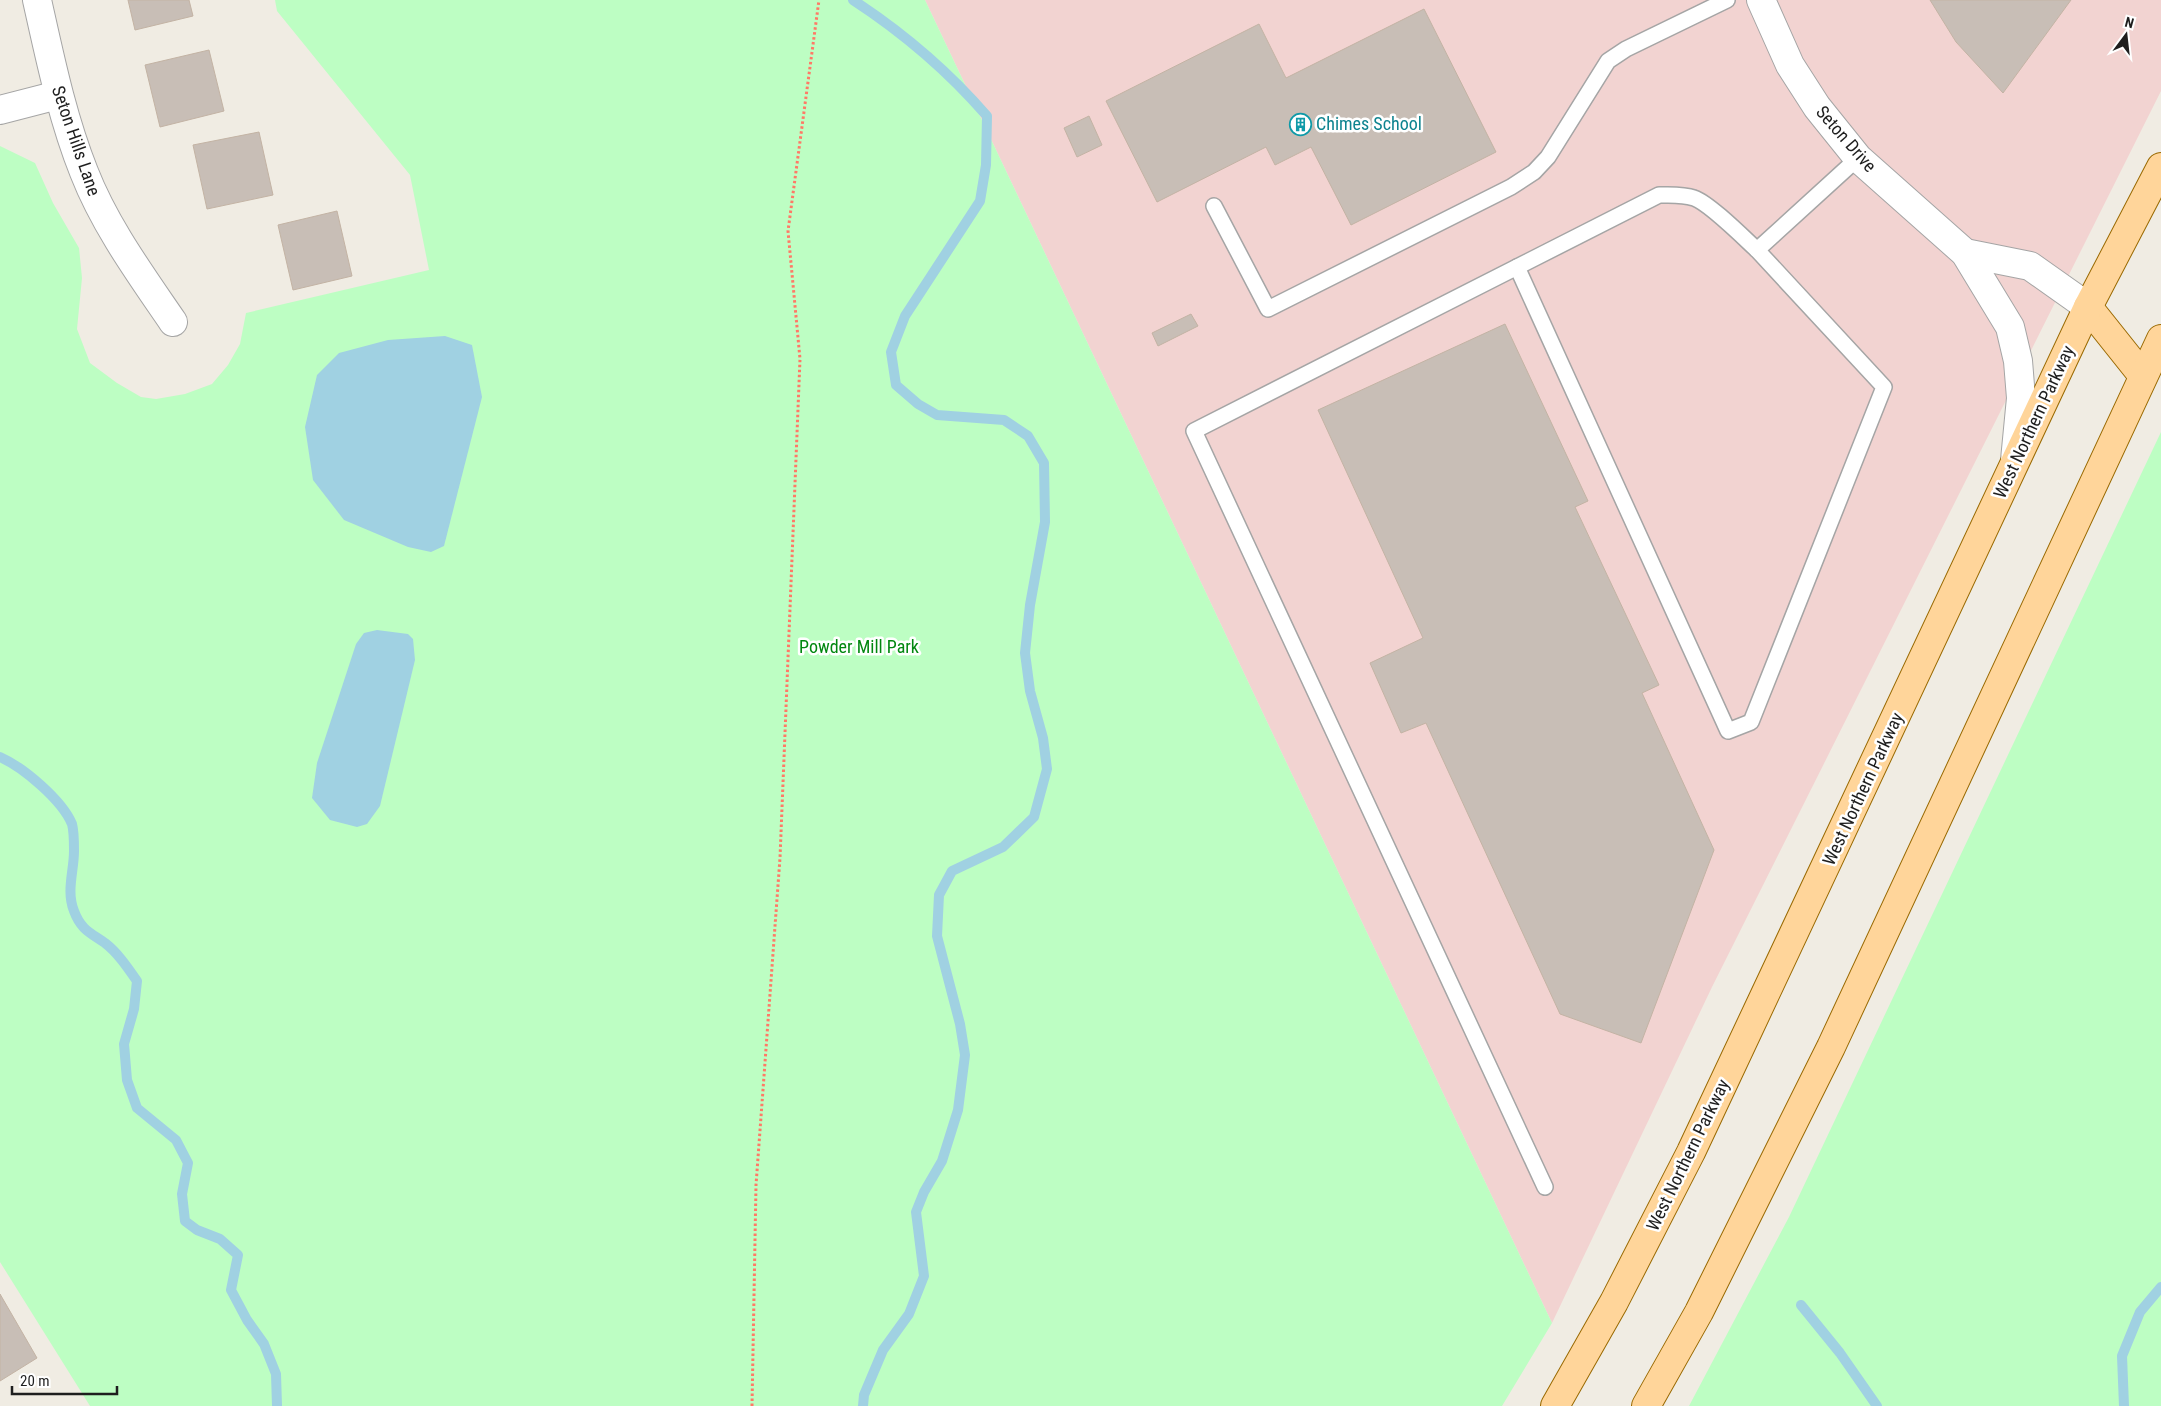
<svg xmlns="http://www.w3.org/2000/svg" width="2161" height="1406" font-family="'Roboto Condensed',sans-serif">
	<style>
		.commercial { fill: #f2d3d1 }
		.park { fill: #bdfec3 }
		.water { fill: #a0d1e2 }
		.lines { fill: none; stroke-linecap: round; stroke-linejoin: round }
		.stream { stroke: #a0d1e2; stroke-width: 10 }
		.building { fill: #c8beb6; stroke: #c3b3a4 }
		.lane-casing { stroke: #a5a5a5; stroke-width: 18 }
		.street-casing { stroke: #a5a5a5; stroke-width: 30 }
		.primary-casing { stroke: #996900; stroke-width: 30 }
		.path { stroke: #ff7966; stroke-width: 3; stroke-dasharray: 2.5 2.5; stroke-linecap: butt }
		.lane { stroke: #fff; stroke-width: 15 }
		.street { stroke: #fff; stroke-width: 28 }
		.primary { stroke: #ffd59a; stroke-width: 28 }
		.labels { text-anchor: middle; stroke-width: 5; stroke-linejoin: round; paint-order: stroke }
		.culture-label { font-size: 18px; fill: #0d838f; stroke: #fff; text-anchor: start }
		.street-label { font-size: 18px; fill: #1e1e1e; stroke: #fff }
		.park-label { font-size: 18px; fill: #028710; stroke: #fff }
	</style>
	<rect width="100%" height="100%" fill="#f0ece3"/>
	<!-- commercial -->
	<path class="commercial" d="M925,0H2161V91L1712,987L1552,1323Z"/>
	<!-- park -->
	<g class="park">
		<path d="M275,0H925L1552,1323L1502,1406H90L0,1262V146L35,163L53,203L79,248L82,278L77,329L90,363L117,383L141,397L156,399L185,394L212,384L228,365L240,344L246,313L429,270L410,175L277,11Z"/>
		<path d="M2161,432V1406H1689L1789,1217Z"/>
	</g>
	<!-- water -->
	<g class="water">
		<path d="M445,336L472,345L482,397L444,546L431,552L408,547L344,520L313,480L305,427L317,375L339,353L388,340Z"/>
		<path d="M377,630L408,634L413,639L415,660L380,806L367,824L357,827L330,820L312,798L317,763L356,644L364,633Z"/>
	</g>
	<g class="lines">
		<!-- stream -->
		<g class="stream">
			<path d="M853,0C902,32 948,71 987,116L986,165L980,201L905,316L891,352L896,385L918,404L937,415L1004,420L1028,436L1044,463L1045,522L1030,605L1025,653L1030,691L1043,738L1047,769L1034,817L1003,847L952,871L939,895L937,936L960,1024L965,1055L958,1110L942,1161L924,1192L916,1212L924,1276L909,1314L883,1350L864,1395L863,1406"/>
			<path d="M0,757C23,767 62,800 72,824C74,831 74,843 74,851C74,871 66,891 74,911C81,930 91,933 105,943C118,953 128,968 137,981L134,1009L124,1044L127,1080L137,1108L176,1140L188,1163L182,1194L185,1221L197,1230L220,1239L238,1255L231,1290L247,1320L264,1344L276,1374L277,1406"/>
			<path d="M1801,1305L1840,1353L1877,1406"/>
			<path d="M2124,1406L2122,1356L2140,1312L2161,1287"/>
		</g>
	</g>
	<!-- building -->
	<g class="building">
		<path d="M128,0H189L193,16L135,30Z"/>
		<path d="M1930,0H2071L2003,93L1956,42Z"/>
		<path d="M1424,9L1496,152L1351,225L1311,147L1275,165L1266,147L1157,202L1106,101L1259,24L1286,78Z"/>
		<path d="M209,50L224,111L160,127L145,65Z"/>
		<path d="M1089,116L1102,145L1077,157L1064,128Z"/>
		<path d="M259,132L273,195L207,209L193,145Z"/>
		<path d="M337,211L352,276L293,290L278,225Z"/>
		<path d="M1191,314L1198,326L1158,346L1152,333Z"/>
		<path d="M1505,324L1588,501L1575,507L1659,685L1642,693L1714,850L1641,1043L1560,1014L1426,723L1401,733L1370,663L1423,638L1318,410Z"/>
		<path d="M0,1294L37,1358L0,1381Z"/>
	</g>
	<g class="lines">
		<defs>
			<g id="lane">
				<path d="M1214,206L1268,309L1511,187L1534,172L1548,157L1608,61L1626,49L1727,0"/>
				<path d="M1517,267L1728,731L1751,722L1884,387L1757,250"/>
				<path d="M1545,1187L1194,431L1659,195C1670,195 1683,194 1694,198C1709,203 1744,238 1757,250L1858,158"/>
			</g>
			<g id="street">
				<path d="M37,0C50,58 62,117 84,172C105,226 141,275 173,322"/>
				<path d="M1761,0L1790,65L1817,107L1858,158L1965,253L2010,327L2018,361L2021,398L2015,460"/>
				<path d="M0,110L58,95"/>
				<path d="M1965,253L2030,266L2088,307"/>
			</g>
			<g id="primary">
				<path d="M2088,307L2143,376"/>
				<path d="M1555,1406L1614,1302L1691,1152L2088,307L2161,167"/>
				<path d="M1646,1406L1699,1312L1831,1047L2161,339"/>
			</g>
		</defs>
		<!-- lane casing -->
		<use href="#lane" class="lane-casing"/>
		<!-- street casing -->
		<use href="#street" class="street-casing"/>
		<!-- primary casing -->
		<use href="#primary" class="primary-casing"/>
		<!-- path -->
		<path class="path" d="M752,1406L756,1185L780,858L800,359L788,231L819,0"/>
		<!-- lane -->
		<use href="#lane" class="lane"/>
		<!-- street -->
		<use href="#street" class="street"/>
		<!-- primary -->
		<use href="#primary" class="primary"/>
	</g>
	<!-- icons -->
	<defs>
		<symbol id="building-ring" viewBox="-11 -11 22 22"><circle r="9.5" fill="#fff" stroke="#0f9aa8" stroke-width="1.5"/><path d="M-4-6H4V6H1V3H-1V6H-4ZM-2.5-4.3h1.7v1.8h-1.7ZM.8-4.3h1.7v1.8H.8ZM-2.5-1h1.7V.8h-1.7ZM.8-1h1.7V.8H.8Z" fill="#0f9aa8"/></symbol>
	</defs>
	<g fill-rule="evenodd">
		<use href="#building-ring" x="1288" y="112" width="25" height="25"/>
	</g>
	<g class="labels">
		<!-- culture labels -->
		<g class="culture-label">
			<text x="1316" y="130">Chimes School</text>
		</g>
		<!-- street labels -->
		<g class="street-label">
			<text transform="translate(1846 139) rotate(49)" y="6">Seton Drive</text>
			<text transform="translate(76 141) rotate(71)" y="6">Seton Hills Lane</text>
			<text transform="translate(2034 422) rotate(-65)" y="6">West Northern Parkway</text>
			<text transform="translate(1863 789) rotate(-65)" y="6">West Northern Parkway</text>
			<text transform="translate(1688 1155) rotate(-64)" y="6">West Northern Parkway</text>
		</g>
		<!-- park labels -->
		<g class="park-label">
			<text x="859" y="653">Powder Mill Park</text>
		</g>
	</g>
	<!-- north arrow -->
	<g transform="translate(2126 35) rotate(15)" stroke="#ffffff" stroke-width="4" paint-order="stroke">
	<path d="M0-4L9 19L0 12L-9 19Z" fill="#1e1e1e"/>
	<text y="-8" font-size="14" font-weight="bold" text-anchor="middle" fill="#1e1e1e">N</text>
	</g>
	<!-- scale -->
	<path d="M12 1386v8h105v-8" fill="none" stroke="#1e1e1e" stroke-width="2.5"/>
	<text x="20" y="1386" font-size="15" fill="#1e1e1e" stroke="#ffffff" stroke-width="4" paint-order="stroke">20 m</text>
</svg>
